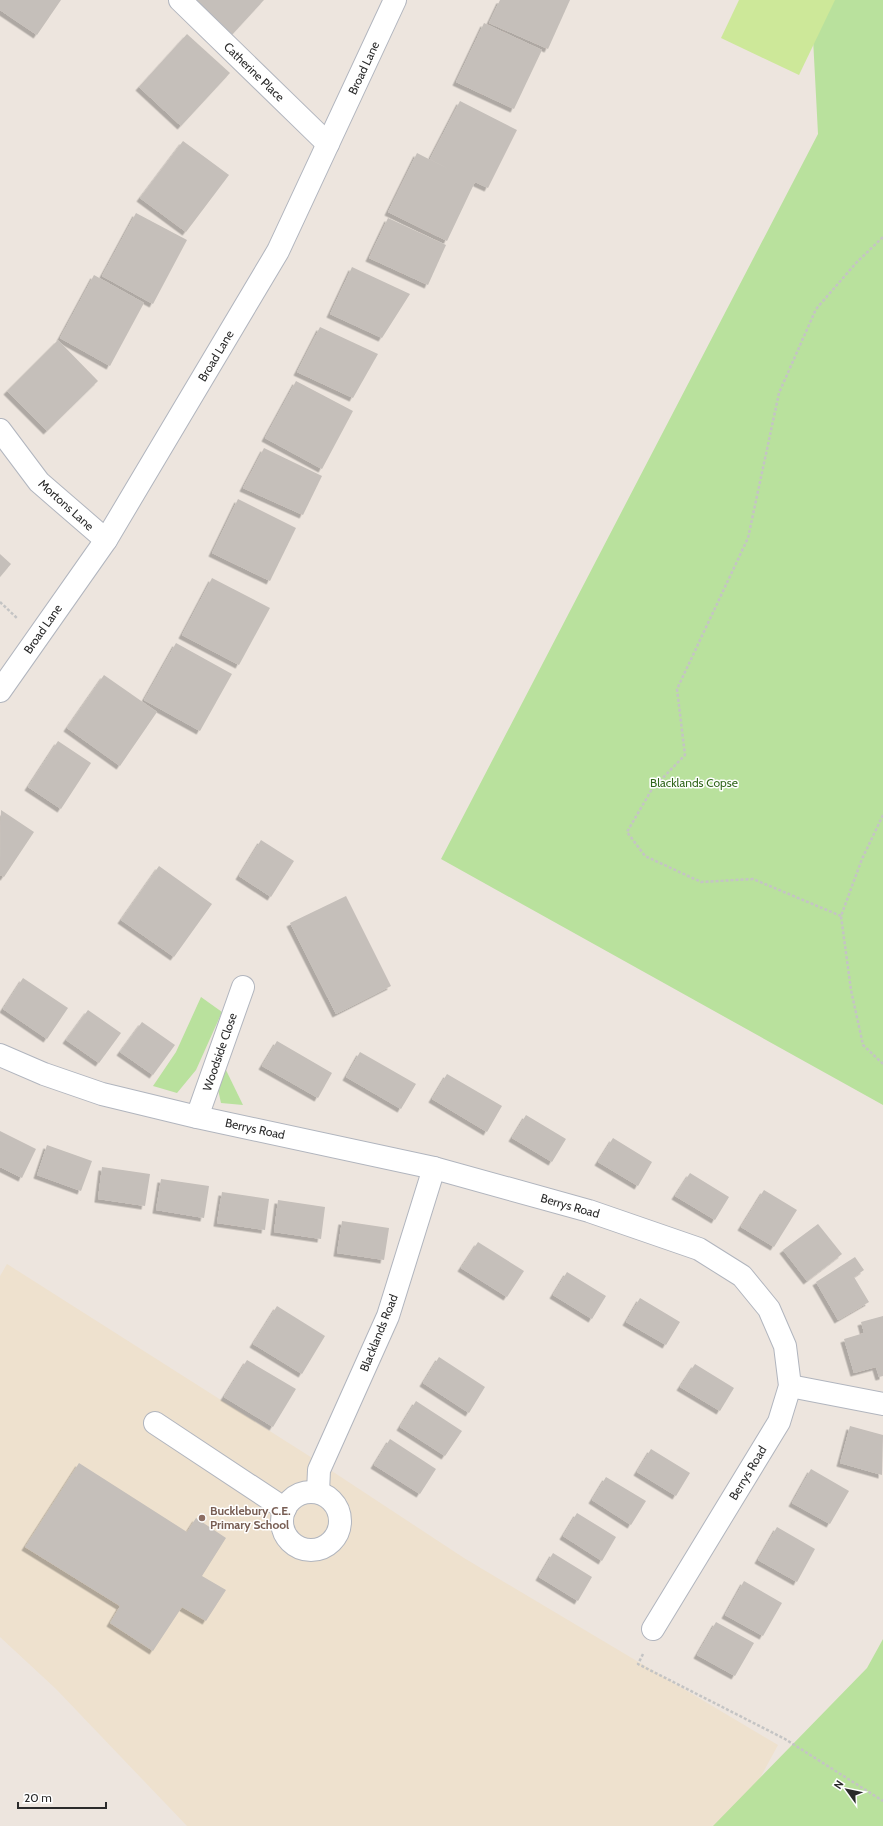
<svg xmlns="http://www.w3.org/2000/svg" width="883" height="1826" font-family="Cabin,sans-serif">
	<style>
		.education { fill: #eee1ce }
		.green { fill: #b9e19d }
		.pitch { fill: #cde899 }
		.building { fill: #c5bfba; filter: url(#shadow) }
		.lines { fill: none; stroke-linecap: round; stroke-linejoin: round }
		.minor-casing { stroke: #b1b5be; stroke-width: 24 }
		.path { stroke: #c4c4c4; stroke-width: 2.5; stroke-dasharray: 3 2; stroke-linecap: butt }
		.minor { stroke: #fff; stroke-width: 22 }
		.education-dot { fill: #8d6e63; stroke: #fff; stroke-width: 1.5 }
		.labels { text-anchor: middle; stroke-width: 3; stroke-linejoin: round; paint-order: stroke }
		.street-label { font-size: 12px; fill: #2b2b2b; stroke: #fff }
		.park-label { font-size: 12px; fill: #32671d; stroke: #fff }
		.education-label { font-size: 12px; font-weight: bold; fill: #785e54; stroke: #fff; text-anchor: start }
	</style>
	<defs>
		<filter id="shadow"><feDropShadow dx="-3.5" dy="3.5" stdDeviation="0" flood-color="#0004"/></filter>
	</defs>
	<rect width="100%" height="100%" fill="#ede5de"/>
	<!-- education -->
	<path class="education" d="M7,1264L306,1454L464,1558L778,1745L734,1826H187L56,1689L0,1637V1276Z"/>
	<!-- green -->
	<g class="green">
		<path d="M811,0H883V1105L441,859L818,134Z"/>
		<path d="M201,997L222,1012L196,1070L177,1093L153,1086L176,1052Z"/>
		<path d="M224,1066L243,1105L221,1103L217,1085Z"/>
		<path d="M883,1639V1826H713L867,1668Z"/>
	</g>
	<!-- pitch -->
	<path class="pitch" d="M739,0H835L799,75L721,38Z"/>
	<!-- building -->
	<g class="building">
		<path d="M0,0H61L37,35L0,10Z"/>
		<path d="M189,0H264L229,38Z"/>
		<path d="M500,0H570L548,49L489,23Z"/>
		<path d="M484,23L542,50L514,109L456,82Z"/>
		<path d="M187,34L230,73L181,126L139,87Z"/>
		<path d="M460,101L517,130L488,188L475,182L447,241L388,212L417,153L452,171L430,159Z"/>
		<path d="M183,141L229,175L186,232L140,198Z"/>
		<path d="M136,213L187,240L153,304L102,276Z"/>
		<path d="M388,218L446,245L428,285L369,258Z"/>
		<path d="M352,267L410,294L382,338L330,314Z"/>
		<path d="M94,275L144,303L110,366L60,338Z"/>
		<path d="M320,327L378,354L353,398L297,372Z"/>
		<path d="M58,340L98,381L47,431L7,391Z"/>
		<path d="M296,381L353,411L322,469L265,438Z"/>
		<path d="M264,448L322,476L303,515L243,488Z"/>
		<path d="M238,499L296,528L270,581L212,553Z"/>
		<path d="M0,554L11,564L0,577Z"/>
		<path d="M212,578L270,608L239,665L182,635Z"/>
		<path d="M176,643L232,674L200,731L144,700Z"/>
		<path d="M104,675L157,712L120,766L67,728Z"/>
		<path d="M58,741L91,763L61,809L28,787Z"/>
		<path d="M1,810L34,832L4,877L0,875Z"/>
		<path d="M261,840L294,861L271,897L239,876Z"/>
		<path d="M159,866L212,904L174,957L121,920Z"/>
		<path d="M346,896L391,986L336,1014L290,923Z"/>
		<path d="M23,978L68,1008L47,1039L3,1009Z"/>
		<path d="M88,1010L121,1033L99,1063L66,1040Z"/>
		<path d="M142,1022L175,1045L153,1075L120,1052Z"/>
		<path d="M277,1041L332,1073L318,1098L262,1066Z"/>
		<path d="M360,1052L416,1084L401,1109L346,1077Z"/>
		<path d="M447,1074L502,1106L487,1132L432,1099Z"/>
		<path d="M526,1115L566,1139L552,1162L512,1138Z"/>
		<path d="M0,1131L36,1149L22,1178L0,1167Z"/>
		<path d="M613,1138L652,1162L638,1186L598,1162Z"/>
		<path d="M47,1145L92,1161L81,1191L37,1175Z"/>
		<path d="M102,1167L150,1174L145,1206L98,1199Z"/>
		<path d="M690,1173L729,1197L715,1220L675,1196Z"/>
		<path d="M161,1179L209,1186L204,1218L156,1210Z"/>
		<path d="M764,1190L797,1210L774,1247L741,1227Z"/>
		<path d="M222,1192L269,1199L265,1230L217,1223Z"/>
		<path d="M278,1200L325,1207L321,1239L274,1232Z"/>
		<path d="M342,1221L389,1228L384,1260L337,1253Z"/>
		<path d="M818,1224L842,1254L807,1281L783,1250Z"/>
		<path d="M478,1242L524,1271L507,1297L461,1268Z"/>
		<path d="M855,1257L864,1270L854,1277L869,1302L838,1320L816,1282Z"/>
		<path d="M567,1272L606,1296L592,1319L553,1295Z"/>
		<path d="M640,1298L680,1322L666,1345L626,1322Z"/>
		<path d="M277,1306L325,1336L302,1374L253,1344Z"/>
		<path d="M883,1316V1376L879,1377L876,1367L854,1373L844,1339L864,1333L861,1322Z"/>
		<path d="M439,1357L485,1387L469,1413L423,1383Z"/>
		<path d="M247,1360L296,1389L273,1427L224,1397Z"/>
		<path d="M695,1364L734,1388L720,1411L680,1387Z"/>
		<path d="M416,1401L462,1431L445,1456L400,1427Z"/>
		<path d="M850,1426L883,1435L882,1475L840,1463Z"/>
		<path d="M390,1439L436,1469L420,1494L374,1465Z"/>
		<path d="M651,1449L690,1473L676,1496L637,1472Z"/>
		<path d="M79,1463L187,1532L196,1518L226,1538L202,1576L226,1590L206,1621L182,1607L153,1651L110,1623L120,1606L25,1547Z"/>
		<path d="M811,1469L849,1491L830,1524L792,1503Z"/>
		<path d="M606,1477L646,1501L631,1525L592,1500Z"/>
		<path d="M577,1513L616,1537L602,1561L563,1536Z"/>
		<path d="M777,1527L815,1549L797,1582L758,1560Z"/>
		<path d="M553,1553L592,1577L578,1601L539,1577Z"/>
		<path d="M744,1581L782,1603L763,1636L725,1615Z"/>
		<path d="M716,1622L754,1643L735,1676L697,1655Z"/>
	</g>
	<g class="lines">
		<defs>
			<g id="minor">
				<path d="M180,0L328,144"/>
				<path d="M0,430L39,482L106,540"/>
				<path d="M0,691L106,540L278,251L395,0"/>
				<path d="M0,1055L44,1074L102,1094L197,1117L434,1168L589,1211L699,1249L742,1276L769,1309L785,1346L790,1386L779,1422L653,1629"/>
				<path d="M197,1117L243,987"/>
				<path d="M790,1386L883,1404"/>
				<path d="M155,1423L285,1509"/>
				<circle cx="311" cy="1521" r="29"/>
				<path d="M318,1492L319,1470L388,1316L434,1168"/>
			</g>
		</defs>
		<!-- minor casing -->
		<use href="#minor" class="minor-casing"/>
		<!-- path -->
		<g class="path">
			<path d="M0,602L18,619"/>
			<path d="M883,815L862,859L841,916L851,990L863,1045L883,1064"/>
			<path d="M841,916L753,879L701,882L645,856L627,832L652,789L685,755L677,689L748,538L779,393L816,309L857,262L883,237"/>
			<path d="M643,1654L638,1664L785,1739L883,1801"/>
		</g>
		<!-- minor -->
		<use href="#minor" class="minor"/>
	</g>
	<!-- markers -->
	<circle class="education-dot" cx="202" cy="1518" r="4"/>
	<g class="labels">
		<!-- street labels -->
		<g class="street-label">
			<text transform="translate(364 68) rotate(-65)" y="4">Broad Lane</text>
			<text transform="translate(254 72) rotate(44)" y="4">Catherine Place</text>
			<text transform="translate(216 356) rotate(-59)" y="4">Broad Lane</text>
			<text transform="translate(66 505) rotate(42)" y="4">Mortons Lane</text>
			<text transform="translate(43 629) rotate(-55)" y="4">Broad Lane</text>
			<text transform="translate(220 1052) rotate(-71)" y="4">Woodside Close</text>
			<text transform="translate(255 1129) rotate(12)" y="4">Berrys Road</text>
			<text transform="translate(570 1206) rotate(16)" y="4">Berrys Road</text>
			<text transform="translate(379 1333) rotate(-68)" y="4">Blacklands Road</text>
			<text transform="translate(748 1473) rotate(-59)" y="4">Berrys Road</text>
		</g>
		<!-- park labels -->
		<g class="park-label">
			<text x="694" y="787">Blacklands Copse</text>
		</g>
		<!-- education labels -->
		<g class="education-label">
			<text x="210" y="1515">Bucklebury C.E.<tspan x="210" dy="14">Primary School</tspan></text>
		</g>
	</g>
	<!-- north arrow -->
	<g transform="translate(847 1790) rotate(303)" stroke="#ffffff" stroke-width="3" paint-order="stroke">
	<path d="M0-3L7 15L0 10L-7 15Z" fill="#2b2b2b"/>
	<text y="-6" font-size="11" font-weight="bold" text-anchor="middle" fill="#2b2b2b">N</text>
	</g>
	<!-- scale -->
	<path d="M18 1802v6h88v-6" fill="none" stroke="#2b2b2b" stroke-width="2"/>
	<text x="24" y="1802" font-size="12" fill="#2b2b2b" stroke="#ffffff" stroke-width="3" paint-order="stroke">20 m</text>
</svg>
